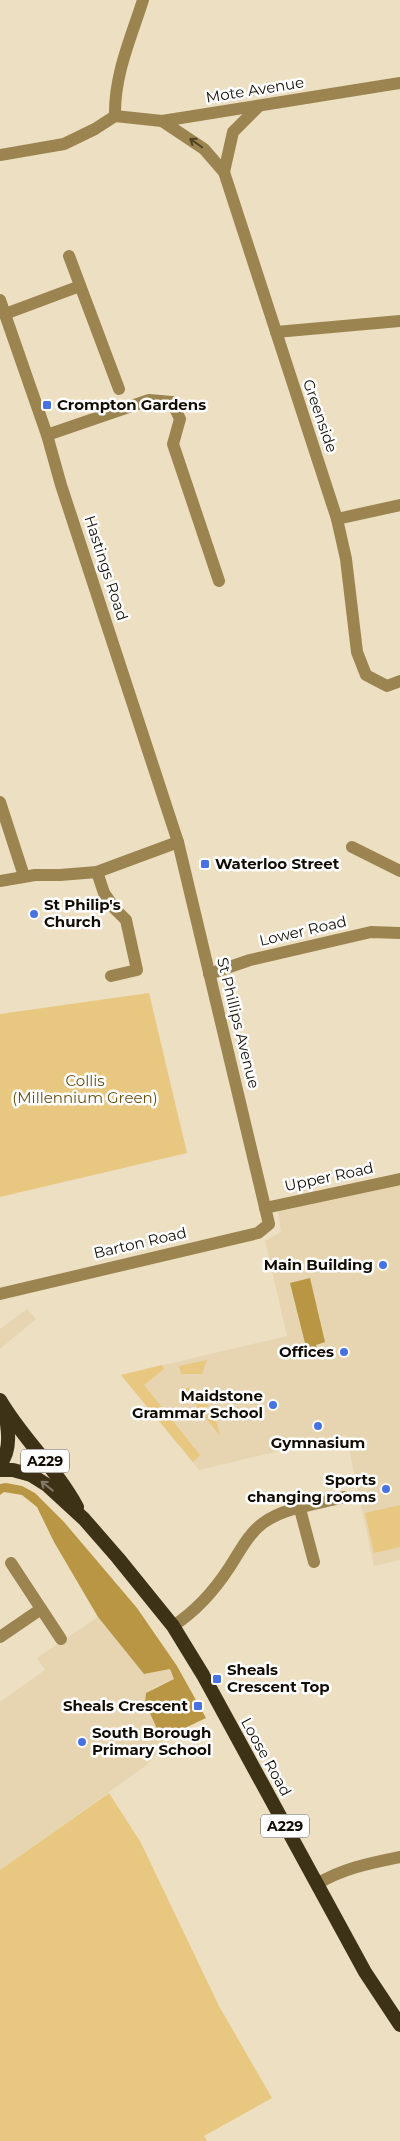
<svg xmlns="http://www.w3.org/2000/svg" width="400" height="2141" font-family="Montserrat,sans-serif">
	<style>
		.built { fill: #e6d5b0 }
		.green { fill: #e8c880 }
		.forest { fill: #b99643 }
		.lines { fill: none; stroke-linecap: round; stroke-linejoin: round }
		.minor { stroke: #9b844f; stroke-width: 12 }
		.tertiary { stroke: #9b844f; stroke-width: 12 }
		.trunk { stroke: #3e3216; stroke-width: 14 }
		.oneway { stroke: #504326 }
		.oneway2 { stroke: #827a68 }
		.poi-dot { fill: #4672e4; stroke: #fff; stroke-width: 2 }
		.labels { text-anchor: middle; stroke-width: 5; stroke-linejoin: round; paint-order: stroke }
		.shield { fill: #fff; stroke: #59564f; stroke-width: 1 }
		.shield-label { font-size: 14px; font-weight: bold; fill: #120d04 }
		.street-label { font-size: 15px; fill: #120d04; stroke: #fff }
		.poi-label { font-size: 15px; font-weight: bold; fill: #120d04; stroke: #fff; text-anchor: start }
		.park-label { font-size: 15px; fill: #695010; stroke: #fff }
	</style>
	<rect width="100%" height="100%" fill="#eddfc2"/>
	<!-- built -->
	<g class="built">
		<path d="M400,1184V1560L374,1566L346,1435L199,1470L121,1375L287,1336L265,1241L281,1232L278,1211Z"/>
		<path d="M27,1309L36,1319L0,1349V1329Z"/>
		<path d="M98,1617L144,1674L170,1669L175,1679L153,1688L145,1703L165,1745L148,1764L0,1870V1702L45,1670L37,1658Z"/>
	</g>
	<!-- green -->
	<g class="green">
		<path d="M149,993L187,1153L0,1197V1014Z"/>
		<path d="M207,1360L202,1374H181L179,1366Z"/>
		<path d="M162,1365L164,1369L144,1385L200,1455L193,1462L121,1375Z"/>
		<path d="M185,1388H194L195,1393L210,1401L205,1412L216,1418L220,1436L185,1391Z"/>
		<path d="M400,1505V1547L374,1553L365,1513Z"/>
		<path d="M109,1793L141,1843L219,2006L272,2098L204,2136L207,2141H0V1870Z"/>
	</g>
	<!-- forest -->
	<g class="forest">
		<path d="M310,1278L325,1342L316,1345L319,1357L314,1359L307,1351L290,1283Z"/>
		<path d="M6,1483L22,1486L35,1493L64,1522L137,1608L177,1666L206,1718L162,1739L145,1703L146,1693L174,1679L170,1669L144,1674L98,1617L54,1542L37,1507L22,1495L4,1492L0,1495V1484Z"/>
	</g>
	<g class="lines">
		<!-- minor -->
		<g class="minor">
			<path d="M115,116L162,121L400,83"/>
			<path d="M162,121L204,149L224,172L337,519L346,559L357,652L366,675L387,686L400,681"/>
			<path d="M224,172L233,132L259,106"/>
			<path d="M69,256L119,389"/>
			<path d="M5,314L80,286"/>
			<path d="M276,332L400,321"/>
			<path d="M47,435L149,400L172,402L180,419L173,444L219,581"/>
			<path d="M337,519L400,505"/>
			<path d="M0,802L24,876"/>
			<path d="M352,847L400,871"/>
			<path d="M97,872L104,893L115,909L126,920L137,970L111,976"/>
			<path d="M0,881L35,875H60L97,872L178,842"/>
			<path d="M209,974L250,960L371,932L400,933"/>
			<path d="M265,1208L400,1179"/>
			<path d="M300,1509L314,1562"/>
			<path d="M11,1563L61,1639"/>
			<path d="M173,1626C196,1611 214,1591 229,1568C239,1553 248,1534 263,1523C285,1507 318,1504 344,1497"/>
			<path d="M0,1637L41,1609"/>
			<path d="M317,1884C344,1868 371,1863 400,1857"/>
		</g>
		<!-- tertiary -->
		<g class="tertiary">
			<path d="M0,155L64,144L95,129L115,116C114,75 131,38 143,0"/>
			<path d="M0,300L47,435L61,485L178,842L269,1224L258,1233L0,1294"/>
		</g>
		<!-- trunk -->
		<g class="trunk">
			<path d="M0,1400C22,1438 56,1468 77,1507"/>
			<path d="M0,1464C12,1450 8,1428 5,1411"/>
			<path d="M0,1470H13L31,1475L47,1485L84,1519L118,1558L173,1626L203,1675L365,1972L400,2025"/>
		</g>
	</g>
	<!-- one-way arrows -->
	<defs><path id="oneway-shaft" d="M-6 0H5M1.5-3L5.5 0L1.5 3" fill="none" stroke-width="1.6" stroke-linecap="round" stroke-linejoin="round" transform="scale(1.25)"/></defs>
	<use class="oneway" href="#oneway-shaft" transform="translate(196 143) rotate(-145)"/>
	<use class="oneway2" href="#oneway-shaft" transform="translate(47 1486) rotate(-142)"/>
	<!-- markers -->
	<g class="poi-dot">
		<rect x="42" y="400" width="10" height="10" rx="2.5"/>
		<rect x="200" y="859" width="10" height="10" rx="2.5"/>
		<circle cx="34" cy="914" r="5"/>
		<circle cx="383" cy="1265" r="5"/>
		<circle cx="344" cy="1352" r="5"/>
		<circle cx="273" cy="1405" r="5"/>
		<circle cx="318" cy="1426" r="5"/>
		<circle cx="386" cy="1489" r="5"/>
		<rect x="212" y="1674" width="10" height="10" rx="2.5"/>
		<rect x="193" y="1701" width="10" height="10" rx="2.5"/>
		<circle cx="82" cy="1742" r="5"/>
	</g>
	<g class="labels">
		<!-- shield labels -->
		<g class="shield">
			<rect x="21" y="1449.5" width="48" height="23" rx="4"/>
			<rect x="261" y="1814.5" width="48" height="23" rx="4"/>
		</g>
		<g class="shield-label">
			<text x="45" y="1466">A229</text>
			<text x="285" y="1831">A229</text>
		</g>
		<!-- street labels -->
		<g class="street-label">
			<text transform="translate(255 90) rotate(-9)" y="5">Mote Avenue</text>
			<text transform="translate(320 416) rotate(71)" y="5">Greenside</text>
			<text transform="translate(106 568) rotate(72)" y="5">Hastings Road</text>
			<text transform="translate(303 931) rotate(-13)" y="5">Lower Road</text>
			<text transform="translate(238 1023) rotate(76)" y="5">St Phillips Avenue</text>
			<text transform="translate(329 1177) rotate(-12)" y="5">Upper Road</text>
			<text transform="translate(140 1243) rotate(-13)" y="5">Barton Road</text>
			<text transform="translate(266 1757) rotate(61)" y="5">Loose Road</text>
		</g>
		<!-- poi labels -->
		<g class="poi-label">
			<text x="57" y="410">Crompton Gardens</text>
			<text x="215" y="869">Waterloo Street</text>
			<text x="44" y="910">St Philip's<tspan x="44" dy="17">Church</tspan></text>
			<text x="373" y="1270" text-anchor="end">Main Building</text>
			<text x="334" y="1357" text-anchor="end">Offices</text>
			<text x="263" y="1401" text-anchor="end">Maidstone<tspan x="263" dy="17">Grammar School</tspan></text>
			<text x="318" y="1448" text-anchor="middle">Gymnasium</text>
			<text x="376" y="1485" text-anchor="end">Sports<tspan x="376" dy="17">changing rooms</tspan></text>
			<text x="227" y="1675">Sheals<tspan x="227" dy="17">Crescent Top</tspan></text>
			<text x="188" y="1711" text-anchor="end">Sheals Crescent</text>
			<text x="92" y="1738">South Borough<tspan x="92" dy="17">Primary School</tspan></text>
		</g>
		<!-- park labels -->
		<g class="park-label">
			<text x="85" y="1086">Collis<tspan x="85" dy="17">(Millennium Green)</tspan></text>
		</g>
	</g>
</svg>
